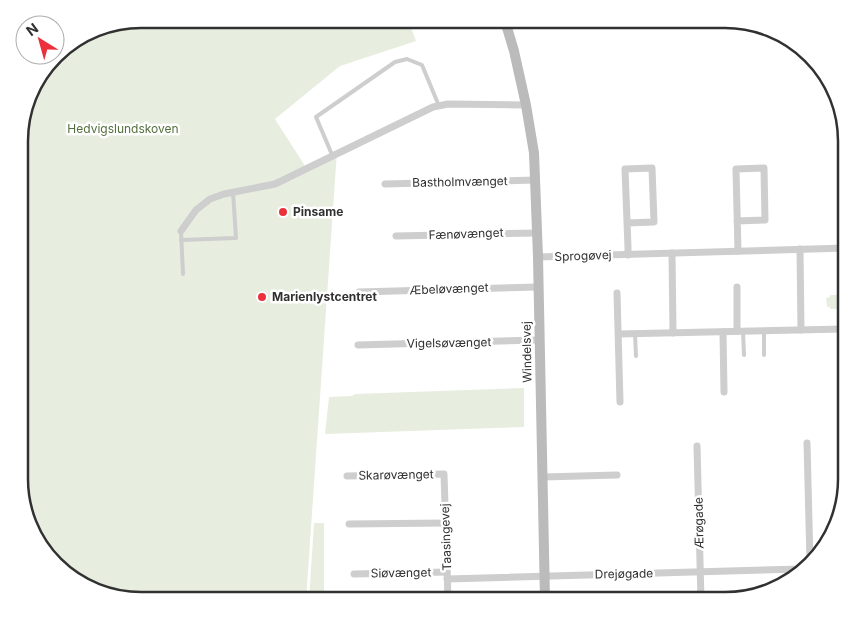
<svg xmlns="http://www.w3.org/2000/svg" width="865" height="619" font-family="Inter,sans-serif">
	<style>
		.green { fill: #e7eedf }
		.lines { fill: none; stroke-linecap: round; stroke-linejoin: round }
		.lane { stroke: #cecece; stroke-width: 4 }
		.street { stroke: #cecece; stroke-width: 7 }
		.secondary { stroke: #bbb; stroke-width: 10 }
		.poi-dot { fill: #eb303c; stroke: #fff; stroke-width: 2 }
		.labels { text-anchor: middle; stroke-width: 5; stroke-linejoin: round; paint-order: stroke }
		.park-label { font-size: 12px; fill: #536f3c; stroke: #fff }
		.street-label { font-size: 12px; fill: #313131; stroke: #fff }
		.poi-label { font-size: 12px; font-weight: bold; fill: #313131; stroke: #fff; text-anchor: start }
		.rim { fill: none; stroke: #313131; stroke-width: 2.5 }
	</style>
	<rect width="100%" height="100%" fill="#fff"/>
	<!-- green -->
	<g class="green">
		<path d="M409,22L416,41L340,66L275,119L305,166L337,151L306,600H133L66,575L35,539L20,494V124L35,80L60,49L101,25Z"/>
		<path d="M830,295H838L839,309H830V307H827L826,298L830,297Z"/>
		<path d="M524,388V427L325,434L329,397L352,396L355,394Z"/>
		<path d="M314,523H324V600H309Z"/>
	</g>
	<g class="lines">
		<!-- lane -->
		<g class="lane">
			<path d="M333,157L316,117L395,62L407,59L422,65L439,106"/>
			<path d="M181,231L183,274"/>
			<path d="M181,240L236,238L233,192"/>
			<path d="M743,331L744,355"/>
			<path d="M635,334L636,356"/>
			<path d="M764,355V331"/>
		</g>
		<!-- street -->
		<g class="street">
			<path d="M385,184L535,180"/>
			<path d="M737,221L765,220L764,168L736,169L738,251"/>
			<path d="M627,223L654,222L652,168L625,169L628,248V255"/>
			<path d="M181,231L196,210L210,199L224,194L275,184L433,107L448,104L526,105"/>
			<path d="M396,236L537,233"/>
			<path d="M800,249L801,330"/>
			<path d="M672,253L673,333"/>
			<path d="M538,257L846,248"/>
			<path d="M737,287V331"/>
			<path d="M359,292L538,287"/>
			<path d="M617,293L620,402"/>
			<path d="M723,332L724,392"/>
			<path d="M619,334L843,329"/>
			<path d="M358,345L539,340"/>
			<path d="M807,443L810,562"/>
			<path d="M697,446L701,600"/>
			<path d="M347,476L444,474L448,600"/>
			<path d="M543,477L617,475"/>
			<path d="M349,524L446,523"/>
			<path d="M354,574L447,572"/>
			<path d="M447,579L801,569"/>
		</g>
		<!-- secondary -->
		<path class="secondary" d="M505,21L514,51L526,105L534,153L538,257L545,600"/>
	</g>
	<!-- markers -->
	<g class="poi-dot">
		<circle cx="283" cy="212" r="5"/>
		<circle cx="262" cy="297" r="5"/>
	</g>
	<g class="labels">
		<!-- park labels -->
		<g class="park-label">
			<text x="123" y="133">Hedvigslundskoven</text>
		</g>
		<!-- street labels -->
		<g class="street-label">
			<text transform="translate(460 182) rotate(-1)" y="4">Bastholmvænget</text>
			<text transform="translate(466 234) rotate(-2)" y="4">Fænøvænget</text>
			<text transform="translate(583 256) rotate(-2)" y="4">Sprogøvej</text>
			<text transform="translate(449 289) rotate(-2)" y="4">Æbeløvænget</text>
			<text transform="translate(449 343) rotate(-1)" y="4">Vigelsøvænget</text>
			<text transform="translate(527 352) rotate(-91)" y="4">Windelsvej</text>
			<text transform="translate(396 475) rotate(-1)" y="4">Skarøvænget</text>
			<text transform="translate(699 523) rotate(-91)" y="4">Ærøgade</text>
			<text transform="translate(446 537) rotate(-92)" y="4">Taasingevej</text>
			<text transform="translate(401 573) rotate(-1)" y="4">Siøvænget</text>
			<text transform="translate(624 574) rotate(-1)" y="4">Drejøgade</text>
		</g>
		<!-- poi labels -->
		<g class="poi-label">
			<text x="293" y="216">Pinsame</text>
			<text x="272" y="301">Marienlystcentret</text>
		</g>
	</g>
	<!-- crop -->
	<path d="M0 0H865V619H0ZM141 28H725A113 113 0 0 1 838 141V479A113 113 0 0 1 725 592H141A113 113 0 0 1 28 479V141A113 113 0 0 1 141 28Z" fill="#fff" fill-rule="evenodd"/>
	<path class="rim" d="M141 28H725A113 113 0 0 1 838 141V479A113 113 0 0 1 725 592H141A113 113 0 0 1 28 479V141A113 113 0 0 1 141 28Z"/>
	<!-- north arrow -->
	<g transform="translate(40 40) rotate(323)"><circle r="24" fill="#ffffff" stroke="#adadad"/>
	<path d="M0-4L9 19L0 12L-9 19Z" fill="#eb303c"/>
	<text y="-8" font-size="14" font-weight="bold" text-anchor="middle" fill="#313131">N</text>
	</g>
</svg>
